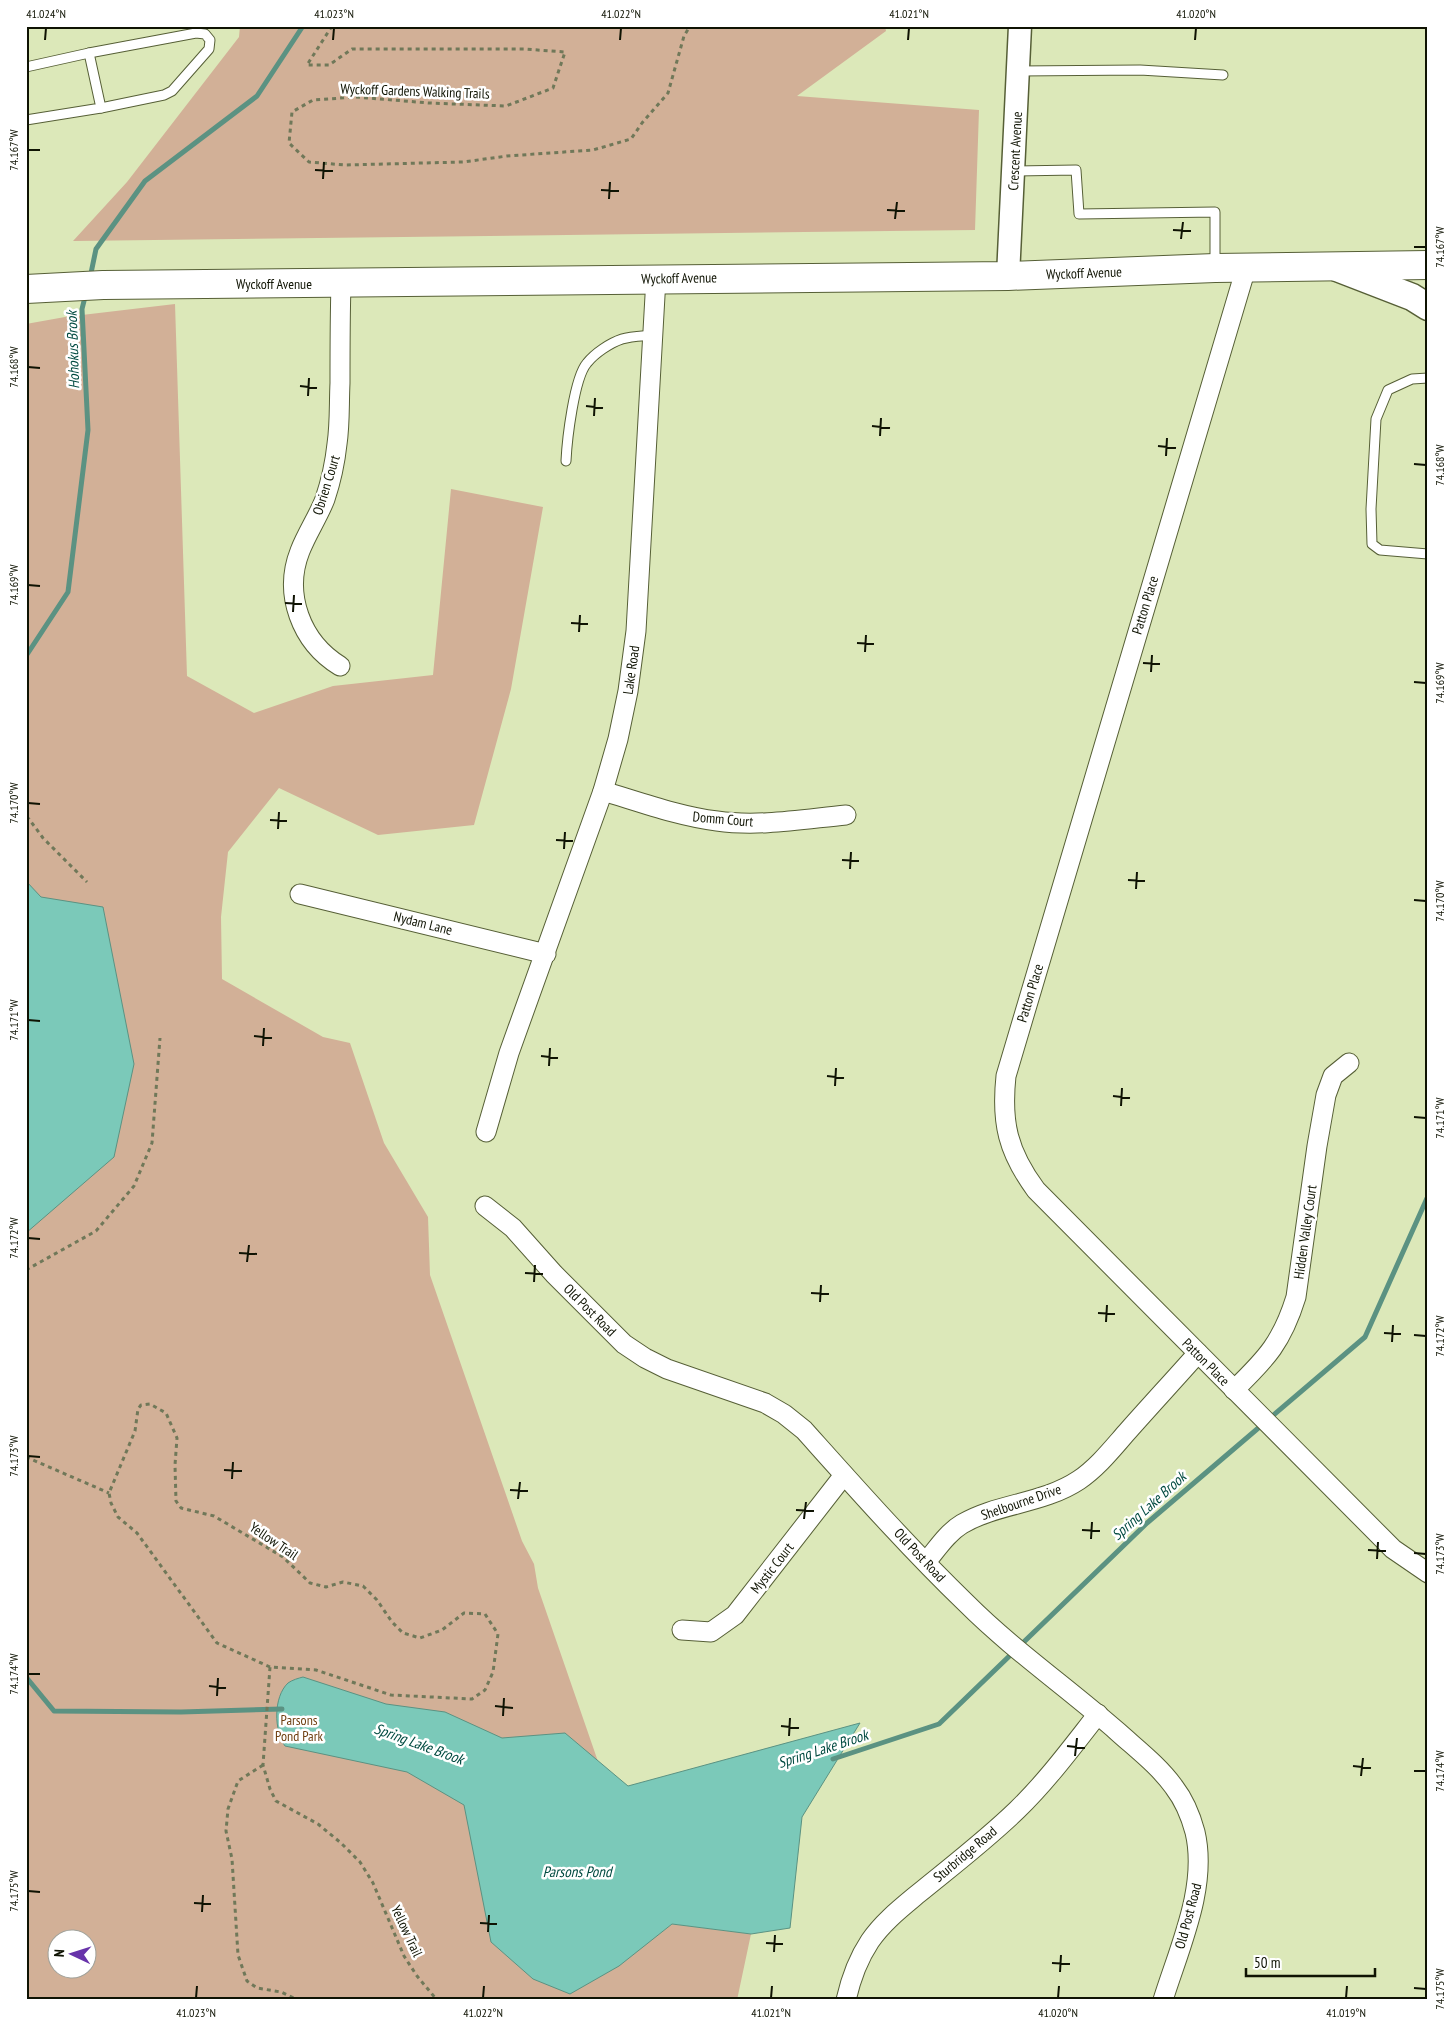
<svg xmlns="http://www.w3.org/2000/svg" width="1454" height="2026" font-family="'PT Sans Narrow',sans-serif">
	<style>
		.green { fill: #d2b097; fill-rule: evenodd }
		.water { fill: #7bc9b9; stroke: #5b9282 }
		.lines { fill: none; stroke-linecap: round; stroke-linejoin: round }
		.stream { stroke: #5b9282; stroke-width: 5 }
		.service-casing { stroke: #565f36; stroke-width: 11 }
		.minor-casing { stroke: #565f36; stroke-width: 21 }
		.tertiary-casing { stroke: #565f36; stroke-width: 25 }
		.secondary-casing { stroke: #565f36; stroke-width: 29 }
		.primary-casing { stroke: #565f36; stroke-width: 30 }
		.path { stroke: #707859; stroke-width: 3; stroke-dasharray: 4 4; stroke-linecap: butt }
		.service { stroke: #fff; stroke-width: 9 }
		.minor { stroke: #fff; stroke-width: 19 }
		.tertiary { stroke: #fff; stroke-width: 22 }
		.secondary { stroke: #fff; stroke-width: 26 }
		.primary { stroke: #fff; stroke-width: 28 }
		.ticks { fill: none; stroke: #0f1303; stroke-width: 2 }
		.labels { text-anchor: middle; stroke-width: 5; stroke-linejoin: round; paint-order: stroke }
		.street-label { font-size: 14px; fill: #0f1303; stroke: #fff }
		.park-label { font-size: 14px; fill: #6e3e0f; stroke: #fff }
		.water-label { font-size: 15px; font-style: italic; fill: #004a40; stroke: #fff }
		.neatline { fill: none; stroke: #0f1303; stroke-width: 2 }
		.ticks-label { font-size: 12px; text-anchor: middle; fill: #0f1303 }
	</style>
	<rect width="100%" height="100%" fill="#dce8b9"/>
	<!-- green -->
	<g class="green">
		<path d="M240,26H885L886,31L797,96L979,110L975,230L73,241L127,182L239,37Z"/>
		<path d="M175,304L187,676L254,713L333,686L433,675L451,489L543,507L511,689L474,825L378,835L279,788L228,852L221,917L222,979L323,1037L350,1043L384,1143L428,1217L430,1275L522,1541L534,1564L538,1588L658,1935L672,1924L751,1934L737,2000H26V324L65,317ZM58,1938H88V1968H58Z"/>
	</g>
	<!-- water -->
	<g class="water">
		<path d="M26,881L41,897L103,907L134,1064L114,1157L26,1233Z"/>
		<path d="M303,1677L386,1704L445,1712L502,1738L565,1733L628,1786L860,1723L802,1817L790,1928L751,1934L672,1924L619,1966L570,1994L533,1979L491,1942L464,1805L407,1772L285,1746C274,1731 273,1697 288,1683C292,1680 299,1678 303,1677Z"/>
	</g>
	<g class="lines">
		<!-- stream -->
		<g class="stream">
			<path d="M90,278L96,249L145,181L257,96L303,26"/>
			<path d="M26,656L68,592L88,430L82,309L86,293"/>
			<path d="M26,1677L54,1711L181,1712L282,1709"/>
			<path d="M833,1759L939,1724L1147,1523L1365,1337L1428,1196"/>
		</g>
		<defs>
			<g id="service">
				<path d="M89,53L196,33L205,34L210,40L209,49L172,91L164,95L101,108"/>
				<path d="M26,67L89,53L101,108L26,120"/>
				<path d="M1019,71L1140,70L1223,75"/>
				<path d="M1014,171L1076,170L1079,214L1215,212V265"/>
				<path d="M1428,378L1412,379L1388,390L1376,419L1371,509L1372,544L1380,550L1428,554"/>
				<path d="M566,461C567,440 574,378 587,363C595,353 610,343 622,339C631,336 643,336 653,335"/>
			</g>
			<g id="minor">
				<path d="M1246,268L1006,1076C1001,1123 1008,1152 1036,1190L1393,1549L1428,1573"/>
				<path d="M340,666C301,642 283,594 300,551C307,533 318,517 325,499C331,481 335,463 337,444C340,424 339,403 340,383C340,350 340,317 341,284"/>
				<path d="M603,791C640,802 678,816 717,821C759,827 804,819 846,815"/>
				<path d="M300,894L546,954"/>
				<path d="M486,1132L509,1053L603,791L618,739L628,691L636,631L656,278"/>
				<path d="M485,1206L513,1228L554,1274L624,1344L645,1358L667,1369L765,1403L784,1414L804,1430C856,1488 909,1548 966,1603C1013,1650 1068,1688 1118,1732C1138,1750 1159,1766 1174,1787C1184,1800 1191,1817 1195,1832C1208,1887 1179,1948 1163,2000"/>
				<path d="M1234,1390C1267,1358 1282,1342 1296,1297L1317,1146L1326,1095L1333,1076L1349,1063"/>
				<path d="M926,1562C937,1549 947,1533 962,1524C998,1503 1043,1504 1079,1480C1098,1467 1112,1449 1127,1432C1150,1406 1174,1380 1198,1353"/>
				<path d="M682,1630L711,1632L735,1615L844,1475"/>
				<path d="M846,2000C851,1978 858,1959 870,1941C883,1922 901,1908 919,1893C952,1866 986,1840 1017,1810C1047,1781 1072,1747 1098,1714"/>
			</g>
			<path id="tertiary" d="M1008,276L1020,26"/>
			<path id="secondary" d="M1337,268L1412,297L1428,307"/>
			<path id="primary" d="M26,289L103,285L1008,276L1215,268L1428,265"/>
		</defs>
		<!-- service casing -->
		<use href="#service" class="service-casing"/>
		<!-- minor casing -->
		<use href="#minor" class="minor-casing"/>
		<!-- tertiary casing -->
		<use href="#tertiary" class="tertiary-casing"/>
		<!-- secondary casing -->
		<use href="#secondary" class="secondary-casing"/>
		<!-- primary casing -->
		<use href="#primary" class="primary-casing"/>
		<!-- path -->
		<g class="path">
			<path d="M332,26L307,65H329L352,49H524L565,52L553,88L506,106L429,103L356,97L313,100L292,112L289,143L309,162L345,165L463,162L507,156L593,150L631,139L642,123L668,93L684,36L690,26"/>
			<path d="M26,817L29,819L43,838L87,882"/>
			<path d="M26,1270L96,1231L134,1186L152,1143L160,1038"/>
			<path d="M26,1457L109,1493"/>
			<path d="M270,1667L217,1643L137,1533L118,1517L111,1503L109,1493L135,1431L138,1409L141,1405L150,1404L166,1413L177,1438L175,1465L176,1501L181,1508L214,1516L283,1557L310,1583L326,1587L343,1582L363,1586L377,1600L392,1622L403,1633L420,1638L442,1630L464,1613L485,1614L498,1634L493,1672L485,1690L472,1699L391,1695L316,1670L270,1667L263,1765L270,1789L276,1801L318,1824L341,1843L360,1862L373,1883L404,1956L417,1976L437,2000"/>
			<path d="M263,1765L238,1781L228,1809L226,1831L232,1859L238,1955L247,1981L257,1988L281,1992L298,2000"/>
		</g>
		<!-- service -->
		<use href="#service" class="service"/>
		<!-- minor -->
		<use href="#minor" class="minor"/>
		<!-- tertiary -->
		<use href="#tertiary" class="tertiary"/>
		<!-- secondary -->
		<use href="#secondary" class="secondary"/>
		<!-- primary -->
		<use href="#primary" class="primary"/>
	</g>
	<!-- ticks -->
	<path class="ticks" d="M45,40L46,28M333,40L334,28M620,40L621,28M908,40L909,28M1195,40L1196,28M28,150H40M315,170L333,171M323,179L324,162M601,190L619,191M609,199L610,182M887,210L905,211M895,219L897,202M1173,230L1191,231M1181,239L1183,222M1414,247H1426M28,367L40,368M300,386L317,388M308,396L309,378M586,406L603,408M594,416L595,398M872,426L890,428M880,436L881,418M1158,446L1176,448M1166,456L1167,438M1414,464L1426,465M28,585L40,586M285,603L302,604M293,612L294,595M571,623L588,624M579,632L580,615M857,643L874,644M865,652L866,635M1143,663L1160,664M1151,672L1152,655M1414,682L1426,683M28,803L40,804M270,820L287,821M278,829L279,812M556,840L573,841M564,849L565,832M842,860L859,861M850,869L851,852M1128,880L1145,881M1136,889L1137,872M1414,900L1426,901M28,1020L40,1021M254,1036L272,1038M263,1046L264,1028M541,1056L558,1058M549,1066L550,1048M827,1076L844,1078M835,1086L836,1068M1113,1096L1130,1098M1121,1106L1122,1088M1414,1117L1426,1118M28,1238L40,1239M239,1253L257,1254M247,1262L249,1245M525,1273L543,1274M534,1282L535,1265M811,1293L829,1294M820,1302L821,1285M1098,1313L1115,1314M1106,1322L1107,1305M1384,1333L1401,1334M1414,1335L1426,1336M1392,1342L1393,1325M28,1456L40,1457M224,1470L242,1471M232,1479L233,1462M510,1490L528,1491M518,1499L520,1482M796,1510L814,1511M804,1519L806,1502M1082,1530L1100,1531M1091,1539L1092,1522M1368,1550L1386,1551M1414,1553L1426,1554M1377,1559L1378,1542M28,1674H40M209,1686L226,1688M217,1696L218,1678M495,1706L513,1708M503,1716L504,1698M781,1726L799,1728M789,1736L790,1718M1067,1746L1085,1748M1075,1756L1077,1738M1353,1766L1371,1768M1414,1771H1426M1361,1776L1363,1758M28,1891L40,1892M194,1903L211,1904M202,1912L203,1895M480,1923L497,1924M488,1932L489,1915M766,1943L783,1944M774,1952L775,1935M1052,1963L1070,1964M1060,1972L1061,1955M1414,1988L1426,1989M196,1998L197,1986M483,1998L484,1986M771,1998L772,1986M1058,1998L1059,1986M1346,1998L1347,1986"/>
	<g class="labels">
		<!-- street labels -->
		<g class="street-label">
			<text transform="translate(415 91) rotate(2)" y="5">Wyckoff Gardens Walking Trails</text>
			<text transform="translate(1015 151) rotate(-87)" y="5">Crescent Avenue</text>
			<text transform="translate(1084 273) rotate(-2)" y="5">Wyckoff Avenue</text>
			<text transform="translate(679 278) rotate(-1)" y="5">Wyckoff Avenue</text>
			<text x="274" y="289">Wyckoff Avenue</text>
			<text transform="translate(326 485) rotate(-73)" y="5">Obrien Court</text>
			<text transform="translate(1145 605) rotate(-73)" y="5">Patton Place</text>
			<text transform="translate(631 670) rotate(-82)" y="5">Lake Road</text>
			<text transform="translate(723 819) rotate(5)" y="5">Domm Court</text>
			<text transform="translate(423 923) rotate(14)" y="5">Nydam Lane</text>
			<text transform="translate(1030 993) rotate(-73)" y="5">Patton Place</text>
			<text transform="translate(1305 1232) rotate(-82)" y="5">Hidden Valley Court</text>
			<text transform="translate(590 1310) rotate(45)" y="5">Old Post Road</text>
			<text transform="translate(1206 1362) rotate(45)" y="5">Patton Place</text>
			<text transform="translate(1021 1502) rotate(-19)" y="5">Shelbourne Drive</text>
			<text transform="translate(274 1541) rotate(34)" y="5">Yellow Trail</text>
			<text transform="translate(920 1555) rotate(47)" y="5">Old Post Road</text>
			<text transform="translate(772 1568) rotate(-52)" y="5">Mystic Court</text>
			<text transform="translate(965 1854) rotate(-40)" y="5">Sturbridge Road</text>
			<text transform="translate(1188 1916) rotate(-75)" y="5">Old Post Road</text>
			<text transform="translate(407 1931) rotate(65)" y="5">Yellow Trail</text>
		</g>
		<!-- park labels -->
		<g class="park-label">
			<text x="299" y="1725">Parsons<tspan x="299" dy="16">Pond Park</tspan></text>
		</g>
		<!-- water labels -->
		<g class="water-label">
			<text transform="translate(73 350) rotate(-92)" y="5">Hohokus Brook</text>
			<text transform="translate(1149 1506) rotate(-42)" y="5">Spring Lake Brook</text>
			<text transform="translate(419 1744) rotate(20)" y="5">Spring Lake Brook</text>
			<text transform="translate(823 1749) rotate(-18)" y="5">Spring Lake Brook</text>
			<text x="577" y="1877">Parsons Pond</text>
		</g>
	</g>
	<!-- border -->
	<rect width="1454" height="2026" fill="none" stroke="#ffffff" stroke-width="55"/>
	<!-- north arrow -->
	<g transform="translate(72 1954) rotate(274)"><circle r="24" fill="#ffffff" stroke="#9fa19a"/>
	<path d="M0-4L9 19L0 12L-9 19Z" fill="#6833aa"/>
	<text y="-8" font-size="14" font-weight="bold" text-anchor="middle" fill="#0f1303">N</text>
	</g>
	<!-- scale -->
	<path d="M1246 1968v8h129v-8" fill="none" stroke="#0f1303" stroke-width="2.5"/>
	<text x="1254" y="1968" font-size="15" fill="#0f1303" stroke="#ffffff" stroke-width="4" paint-order="stroke">50 m</text>
	<rect x="28" y="28" width="1398" height="1970" class="neatline"/>
	<g class="ticks-label">
		<text x="46" y="18">41.024°N</text>
		<text x="334" y="18">41.023°N</text>
		<text x="621" y="18">41.022°N</text>
		<text x="909" y="18">41.021°N</text>
		<text x="1196" y="18">41.020°N</text>
		<text transform="translate(14 150) rotate(-90)" y="4">74.167°W</text>
		<text transform="translate(1440 247) rotate(-90)" y="4">74.167°W</text>
		<text transform="translate(14 367) rotate(-90)" y="4">74.168°W</text>
		<text transform="translate(1440 465) rotate(-90)" y="4">74.168°W</text>
		<text transform="translate(14 585) rotate(-90)" y="4">74.169°W</text>
		<text transform="translate(1440 683) rotate(-90)" y="4">74.169°W</text>
		<text transform="translate(14 803) rotate(-90)" y="4">74.170°W</text>
		<text transform="translate(1440 901) rotate(-90)" y="4">74.170°W</text>
		<text transform="translate(14 1020) rotate(-90)" y="4">74.171°W</text>
		<text transform="translate(1440 1118) rotate(-90)" y="4">74.171°W</text>
		<text transform="translate(14 1238) rotate(-90)" y="4">74.172°W</text>
		<text transform="translate(1440 1336) rotate(-90)" y="4">74.172°W</text>
		<text transform="translate(14 1456) rotate(-90)" y="4">74.173°W</text>
		<text transform="translate(1440 1554) rotate(-90)" y="4">74.173°W</text>
		<text transform="translate(14 1674) rotate(-90)" y="4">74.174°W</text>
		<text transform="translate(1440 1771) rotate(-90)" y="4">74.174°W</text>
		<text transform="translate(14 1891) rotate(-90)" y="4">74.175°W</text>
		<text transform="translate(1440 1989) rotate(-90)" y="4">74.175°W</text>
		<text x="196" y="2017">41.023°N</text>
		<text x="483" y="2017">41.022°N</text>
		<text x="771" y="2017">41.021°N</text>
		<text x="1058" y="2017">41.020°N</text>
		<text x="1346" y="2017">41.019°N</text>
	</g>
</svg>
